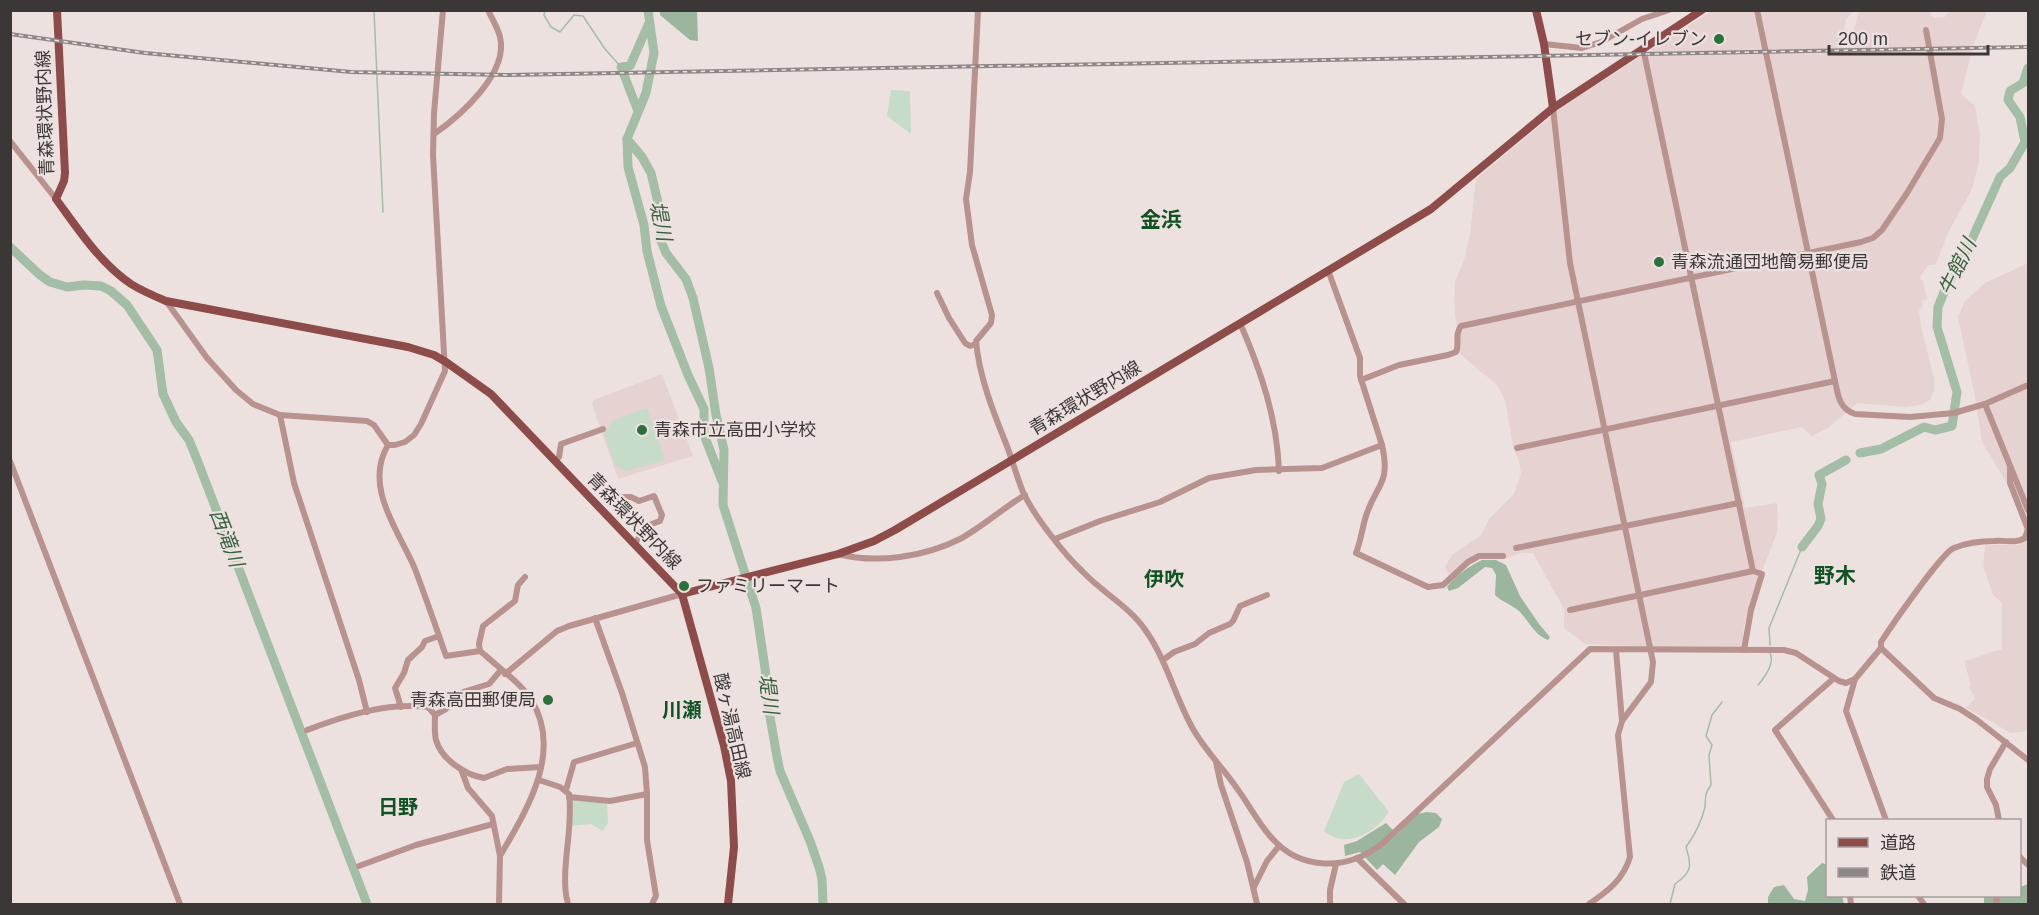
<svg xmlns="http://www.w3.org/2000/svg" width="2039" height="915" font-family="Arial,'Noto Sans JP',sans-serif">
	<style>
		.built { fill: #e6d2d0 }
		.green { fill: #c7dbc9 }
		.forest { fill: #9bb59e }
		.lines { fill: none; stroke-linecap: round; stroke-linejoin: round }
		.stream { stroke: #a3bda6; stroke-width: 1.5 }
		.river { stroke: #a3bda6; stroke-width: 9 }
		.minor { stroke: #b8928f; stroke-width: 6 }
		.major { stroke: #8d4c49; stroke-width: 8 }
		.rail-casing { stroke: #8e8685; stroke-width: 4 }
		.rail { stroke: #ede1e0; stroke-width: 1.5; stroke-dasharray: 4.5; stroke-linecap: butt }
		.poi-dot { fill: #2c703b; stroke: #ede1e0; stroke-width: 2 }
		.labels { text-anchor: middle; stroke-width: 4.5; stroke-linejoin: round; paint-order: stroke }
		.poi-label { font-size: 18px; fill: #3c3737; stroke: #ede1e0; text-anchor: start }
		.street-label { font-size: 18px; fill: #3c3737; stroke: #ede1e0 }
		.water-label { font-size: 20px; font-style: italic; fill: #396340; stroke: #ede1e0 }
		.neighbourhood-label { font-size: 20px; font-weight: bold; fill: #115223; stroke: #ede1e0 }
		.quarter-label { font-size: 21px; font-weight: bold; fill: #115223; stroke: #ede1e0 }
	</style>
	<rect width="100%" height="100%" fill="#ede1e0"/>
	<!-- built -->
	<g class="built">
		<path d="M1712,11H1854L1846,19L1844,28L1847,46L1853,45L1852,37L1859,11H1930L1932,16L1935,18L1945,17L1947,13L1952,11H1986V14L1974,43L1961,94L1975,106L1980,134L1979,162L1972,189L1948,233L1937,262L1934,265H1928L1920,278L1923,281L1927,299L1922,301L1923,306L1919,311L1921,326L1934,378V390L1930,400L1921,405L1905,407L1857,403L1828,428L1812,436L1802,427L1731,442L1745,508L1777,503L1778,517L1777,533L1752,596L1744,626L1742,647L1681,648L1585,644L1564,628V609L1533,553H1520L1505,559L1481,556L1449,576L1445,567L1452,555L1481,535L1489,519L1514,494L1521,473L1519,461L1513,447L1505,400L1497,385L1461,355L1459,350L1454,302L1455,282L1464,260L1470,234L1476,179L1563,106Z"/>
		<path d="M2028,263V731L2010,733L1991,721L1966,708L1975,698L1969,687L1971,685L1964,661L2002,649V603L1993,595L1983,566L1985,545H2019L2025,531L2008,485L1982,442L1975,397L1958,317L1965,301L1985,283Z"/>
		<path d="M662,374L693,456L618,479L592,404L594,400Z"/>
	</g>
	<!-- green -->
	<g class="green">
		<path d="M891,90L910,91L911,134L887,116Z"/>
		<path d="M647,408L665,460L626,471L616,466L604,433L614,420Z"/>
		<path d="M1359,774L1389,812C1375,833 1346,850 1324,831L1344,782Z"/>
		<path d="M572,800L607,803L608,823L603,831L591,824L571,826Z"/>
	</g>
	<!-- forest -->
	<g class="forest">
		<path d="M660,11H697L698,41L690,40L660,15Z"/>
		<path d="M1482,560H1496L1506,565L1520,596L1539,624L1550,637L1548,640C1535,636 1529,621 1520,612C1513,605 1502,602 1495,595L1496,575L1492,568L1485,567L1458,588L1449,591L1447,587C1455,576 1469,566 1482,560Z"/>
		<path d="M1427,812L1436,813L1442,819L1439,827L1419,842L1395,875L1383,864L1377,870L1360,852L1345,856L1344,845L1357,841L1386,823L1397,834L1417,814Z"/>
		<path d="M1822,863L1827,865L1828,896H1842L1844,904H1768V897L1774,887L1784,885L1794,899L1805,901L1808,890L1807,877Z"/>
		<path d="M2028,884V904H1984V896H2020V887Z"/>
	</g>
	<g class="lines">
		<!-- stream -->
		<g class="stream">
			<path d="M374,10L383,212"/>
			<path d="M545,10L544,15L551,27L560,32L574,15L583,16L605,49L621,67"/>
			<path d="M1770,645L1769,628L1802,547"/>
			<path d="M1758,685C1765,677 1775,664 1770,653"/>
			<path d="M1670,904L1675,884C1692,872 1692,866 1686,847C1694,836 1702,820 1705,807C1706,796 1704,795 1711,785L1709,755L1712,745L1706,736L1712,715L1722,702"/>
		</g>
		<!-- river -->
		<g class="river">
			<path d="M648,10L654,53L646,93L627,139L628,167L644,225L647,251L661,306L688,375L704,409V435L722,481"/>
			<path d="M638,111L621,67L630,66L649,23"/>
			<path d="M627,139L642,157L651,173L660,211L661,241L666,253L686,279L693,298L709,368L716,415L724,450L723,505L756,608L765,668L769,711L777,757L780,771L810,841L819,867L822,879L823,904"/>
			<path d="M10,247L40,275L50,282L67,287L84,285L101,286L111,291L127,305L157,350L163,394L176,422L189,440L198,462L367,904"/>
			<path d="M1860,453L1881,449L1924,427L1935,430L1952,426L1957,392L1937,327L1938,307L1947,285L1962,261L2000,177L2010,168L2025,142L2020,117L2008,100L2010,91L2023,83L2028,68"/>
			<path d="M1802,547L1818,526L1821,519L1818,504L1822,484L1819,475L1846,460"/>
		</g>
		<!-- minor -->
		<g class="minor">
			<path d="M978,10L970,172L966,199L972,245L992,315L991,323L976,341C979,375 992,409 1005,441C1012,458 1016,475 1023,492C1034,516 1064,554 1083,572C1103,593 1130,607 1146,631C1167,661 1175,697 1193,729C1205,750 1222,767 1236,787C1248,803 1257,821 1270,836C1300,872 1348,871 1383,843L1590,649L1784,650L1796,653L1839,681L1846,683L1855,679"/>
			<path d="M1757,10L1835,381C1838,395 1839,409 1855,414L1910,417L1954,413L1985,404L2028,385"/>
			<path d="M1544,44L1582,48L1601,42L1642,19L1669,10"/>
			<path d="M1643,48L1753,571L1762,574L1751,610L1744,650"/>
			<path d="M1553,108L1570,263L1653,662L1651,682L1622,721L1618,735L1630,857C1623,880 1608,891 1589,904"/>
			<path d="M434,134C460,116 509,73 500,37C498,28 492,19 488,10"/>
			<path d="M10,141L56,199"/>
			<path d="M1328,270L1360,358V376L1382,445"/>
			<path d="M937,293L949,318L965,343L970,346L976,344"/>
			<path d="M166,301L207,358L236,390L253,404L280,415L367,421L374,425L388,445"/>
			<path d="M1240,323C1261,371 1277,418 1279,471"/>
			<path d="M1361,380L1399,365L1448,355L1456,352C1460,344 1454,335 1461,326L1861,242L1873,238L1882,230L1907,193L1940,138L1942,119L1926,30"/>
			<path d="M1985,404L2028,510"/>
			<path d="M280,415L294,483L359,680L367,712"/>
			<path d="M388,445C363,487 399,531 415,569C426,598 436,627 446,656L480,651L485,655C500,669 521,683 532,701C563,753 526,811 500,856"/>
			<path d="M388,445H395L405,442L414,435L421,424L445,371L433,155L434,113L443,10"/>
			<path d="M1517,448L1835,381"/>
			<path d="M10,461L180,904"/>
			<path d="M555,461L559,457L561,444L603,429"/>
			<path d="M619,497H631L639,501L654,496L662,515L660,521L649,525L635,543"/>
			<path d="M1055,539L1100,521L1160,502L1209,478L1256,470L1322,468L1382,445C1391,485 1376,484 1366,516C1362,528 1361,541 1356,553L1428,587L1443,585L1468,562L1479,556H1503"/>
			<path d="M1516,548L1739,503"/>
			<path d="M838,554C877,564 924,557 960,539C982,527 1003,508 1025,495"/>
			<path d="M1570,610L1753,571"/>
			<path d="M595,618L622,693L645,767L647,794V840L656,896L652,904"/>
			<path d="M1881,648L1934,698L1960,709L1977,720L2028,760"/>
			<path d="M1616,650L1622,721"/>
			<path d="M480,651L479,644L483,626L515,601L518,585L525,577"/>
			<path d="M1163,660L1174,652L1195,644L1209,633L1230,624L1233,621L1240,606L1267,595"/>
			<path d="M505,674L557,631L569,626L682,594"/>
			<path d="M401,707L395,688L404,673L408,660L422,647L425,641L439,636"/>
			<path d="M435,715L446,709L463,692L489,684L501,670"/>
			<path d="M307,730C344,716 387,702 428,707L435,715C435,723 434,732 436,740C441,759 465,775 484,778L507,769L541,767"/>
			<path d="M1216,762L1221,785L1247,862L1257,904"/>
			<path d="M461,769L468,788L492,816L500,856L499,904"/>
			<path d="M539,780L560,787L569,794C574,829 559,872 568,904"/>
			<path d="M566,790L574,762L637,743"/>
			<path d="M569,797L610,801L647,794"/>
			<path d="M1833,820L1775,730L1833,679"/>
			<path d="M1886,820L1846,711L1855,679L1881,648V642C1890,628 1943,551 1954,548C1966,543 1982,541 1995,541C2007,540 2014,544 2025,538L2028,529L2010,483V467"/>
			<path d="M1999,820L1996,805L1987,787V779L1990,769L2006,742"/>
			<path d="M2020,857L2028,865"/>
			<path d="M1357,858L1404,904"/>
			<path d="M359,866L416,845L493,824"/>
			<path d="M1254,887L1267,861L1279,846"/>
			<path d="M1850,896L1851,904"/>
			<path d="M1918,896L1924,904"/>
			<path d="M1996,896L1997,904"/>
			<path d="M1330,904V890L1336,864"/>
		</g>
		<!-- major -->
		<g class="major">
			<path d="M57,10L65,173L64,181L56,199C78,229 100,263 131,284C142,291 154,296 166,301L408,347L434,355L446,362L491,394L682,594L724,746L731,781L734,847L728,904"/>
			<path d="M1536,10L1544,44L1553,108"/>
			<path d="M682,594L838,554L874,541L895,530L1431,209L1553,108L1702,10"/>
		</g>
		<defs>
			<path id="rail" d="M10,34L145,53L351,72L508,75L2028,47"/>
		</defs>
		<!-- rail casing -->
		<use href="#rail" class="rail-casing"/>
		<!-- rail -->
		<use href="#rail" class="rail"/>
	</g>
	<!-- markers -->
	<g class="poi-dot">
		<circle cx="1719" cy="39" r="6"/>
		<circle cx="1659" cy="262" r="6"/>
		<circle cx="642" cy="430" r="6"/>
		<circle cx="684" cy="586" r="6"/>
		<circle cx="548" cy="700" r="6"/>
	</g>
	<g class="labels">
		<!-- poi labels -->
		<g class="poi-label">
			<text x="1707" y="45" text-anchor="end">セブン-イレブン</text>
			<text x="1671" y="268">青森流通団地簡易郵便局</text>
			<text x="654" y="436">青森市立高田小学校</text>
			<text x="696" y="592">ファミリーマート</text>
			<text x="536" y="706" text-anchor="end">青森高田郵便局</text>
		</g>
		<!-- street labels -->
		<g class="street-label">
			<text transform="translate(45 113) rotate(-92)" y="6">青森環状野内線</text>
			<text transform="translate(1085 398) rotate(-31)" y="6">青森環状野内線</text>
			<text transform="translate(634 521) rotate(46)" y="6">青森環状野内線</text>
			<text transform="translate(732 726) rotate(77)" y="6">酸ヶ湯高田線</text>
		</g>
		<!-- water labels -->
		<g class="water-label">
			<text transform="translate(661 221) rotate(79)" y="7">堤川</text>
			<text transform="translate(1957 267) rotate(-64)" y="7">牛館川</text>
			<text transform="translate(227 538) rotate(69)" y="7">西滝川</text>
			<text transform="translate(769 694) rotate(82)" y="7">堤川</text>
		</g>
		<!-- neighbourhood labels -->
		<g class="neighbourhood-label">
			<text x="1164" y="586">伊吹</text>
			<text x="682" y="717">川瀬</text>
			<text x="398" y="814">日野</text>
		</g>
		<!-- quarter labels -->
		<g class="quarter-label">
			<text x="1161" y="227">金浜</text>
			<text x="1835" y="583">野木</text>
		</g>
	</g>
	<!-- border -->
	<rect width="2039" height="915" fill="none" stroke="#3c3737" stroke-width="24"/>
	<!-- legend -->
	<rect x="1826" y="819" width="195" height="78" fill="#ede1e0" stroke="#a69d9c" stroke-width="1.5"/>
	<rect x="1838" y="838" width="30" height="9" fill="#8d4c49" stroke="#a69d9c" stroke-width="1.5"/>
	<text x="1880" y="849" font-size="18" fill="#3c3737">道路</text>
	<rect x="1838" y="868" width="30" height="9" fill="#8e8685" stroke="#a69d9c" stroke-width="1.5"/>
	<text x="1880" y="879" font-size="18" fill="#3c3737">鉄道</text>
	<!-- scale -->
	<path d="M1829 45v9h159v-9" fill="none" stroke="#3c3737" stroke-width="3"/>
	<text x="1838" y="45" font-size="18" fill="#3c3737" stroke="#ede1e0" stroke-width="4.5" paint-order="stroke">200 m</text>
</svg>
